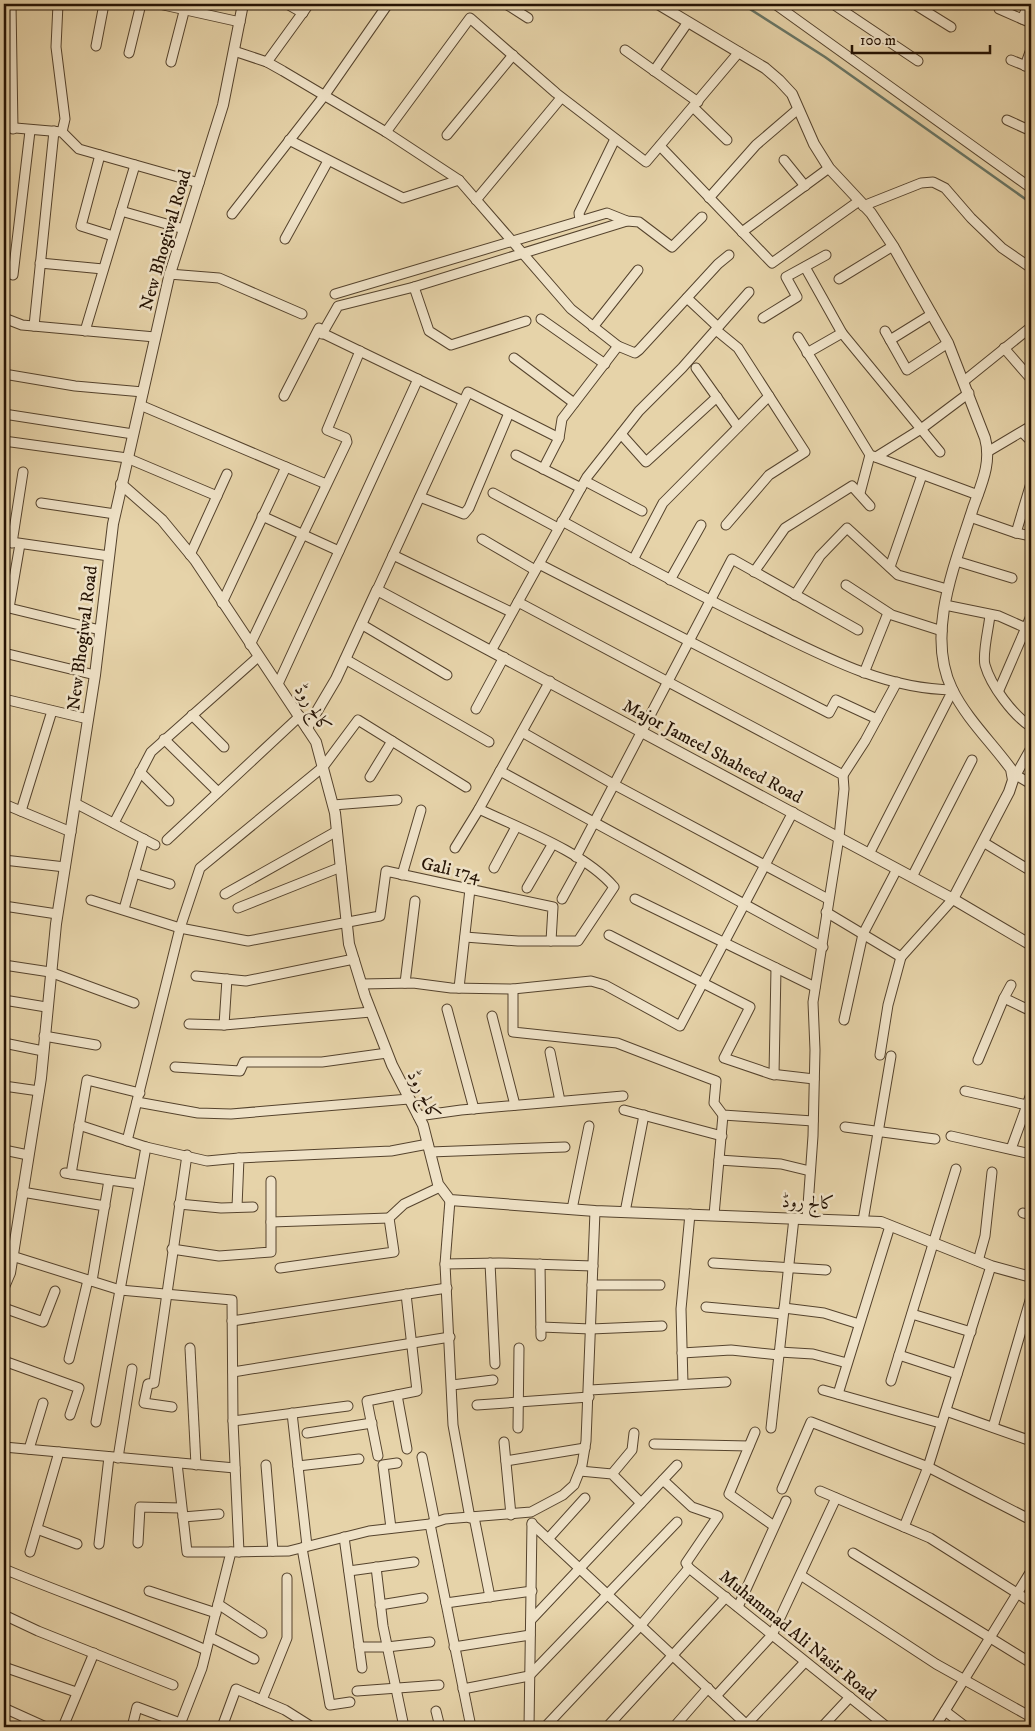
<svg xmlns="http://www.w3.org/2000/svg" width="1035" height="1731" font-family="'IM FELL DW Pica',Amiri,serif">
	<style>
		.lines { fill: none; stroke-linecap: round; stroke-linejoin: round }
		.stream { stroke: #697666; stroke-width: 2.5 }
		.minor-casing { stroke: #55432d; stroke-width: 11 }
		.tertiary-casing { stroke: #55432d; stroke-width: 12 }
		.minor { stroke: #efe2c7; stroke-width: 9 }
		.tertiary { stroke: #efe2c7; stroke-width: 10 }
		.labels { text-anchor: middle; stroke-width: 5; stroke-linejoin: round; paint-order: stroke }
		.street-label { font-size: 18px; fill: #251304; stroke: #efe2c7 }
	</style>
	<rect width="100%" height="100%" fill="#e6d3a9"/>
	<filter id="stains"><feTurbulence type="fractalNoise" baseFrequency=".004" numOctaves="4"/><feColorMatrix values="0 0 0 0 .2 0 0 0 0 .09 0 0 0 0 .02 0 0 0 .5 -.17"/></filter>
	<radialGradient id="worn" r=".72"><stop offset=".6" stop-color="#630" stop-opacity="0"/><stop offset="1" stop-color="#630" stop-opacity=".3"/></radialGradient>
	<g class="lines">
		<!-- stream -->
		<path class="stream" d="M742,4L825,57L1031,203"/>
		<defs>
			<g id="minor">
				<path d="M11,4L13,129"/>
				<path d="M58,4L56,47L65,119L62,132"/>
				<path d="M159,4L240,22"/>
				<path d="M287,4L303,13"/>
				<path d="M506,4L528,18"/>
				<path d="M775,4L1031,188"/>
				<path d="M833,4L918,61"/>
				<path d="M914,4L951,27"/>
				<path d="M1003,4L999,9L1031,23"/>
				<path d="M1022,19L1029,4"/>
				<path d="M96,46L104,4"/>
				<path d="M625,50L698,102"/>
				<path d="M234,51L267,62L283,71L386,132L459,180L571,309L618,346"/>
				<path d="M129,53L141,4"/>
				<path d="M1011,60L1031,68"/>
				<path d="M171,62L186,4"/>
				<path d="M267,62L309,4"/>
				<path d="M1025,66L1031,49"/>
				<path d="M654,71L688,22"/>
				<path d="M693,107L727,140"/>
				<path d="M1007,120L1031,131"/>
				<path d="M4,127L62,132L79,149L199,183"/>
				<path d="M386,132L470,18L556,93L646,162L739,52"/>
				<path d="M447,135L513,55"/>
				<path d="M289,140L403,198L459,180"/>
				<path d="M660,146L772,263L859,201"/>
				<path d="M100,155L81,226L113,236"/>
				<path d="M784,160L805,186"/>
				<path d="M709,198L756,145L798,109"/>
				<path d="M476,200L561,98"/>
				<path d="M863,206L921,183L933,182L945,188L971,218L1002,248L1031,268"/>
				<path d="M121,211L184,229"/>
				<path d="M232,214L324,96L388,4"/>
				<path d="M580,220L579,213L615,139"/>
				<path d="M742,232L829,168"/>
				<path d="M285,239L328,161"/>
				<path d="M40,263L103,269"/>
				<path d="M805,267L842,333L940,452"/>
				<path d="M169,274L219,278L302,314"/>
				<path d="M13,275L30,131"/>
				<path d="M839,279L893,246"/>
				<path d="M414,287L429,331L451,345L526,321"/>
				<path d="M335,294L607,213L627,221L639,222L672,247L702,217"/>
				<path d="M687,298L718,327"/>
				<path d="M4,318L22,325L155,337"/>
				<path d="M763,318L797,297L786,277L826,255"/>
				<path d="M541,319L605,364"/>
				<path d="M34,326L54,131"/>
				<path d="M593,327L638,270"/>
				<path d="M716,330L738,348L805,452L769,475L726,525"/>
				<path d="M85,331L135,165"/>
				<path d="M318,331L463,401"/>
				<path d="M885,331L907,370L948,343"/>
				<path d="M322,334L338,306L414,287L627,221"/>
				<path d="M798,337L870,455L978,495"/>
				<path d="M890,340L932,314"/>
				<path d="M1004,348L1031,379"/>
				<path d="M807,353L842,333"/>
				<path d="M514,358L574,403"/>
				<path d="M696,368L738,427"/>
				<path d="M4,374L75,386L143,392"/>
				<path d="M964,381L1031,327"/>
				<path d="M284,396L319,328"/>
				<path d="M140,405L326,484"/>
				<path d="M4,414L133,434"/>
				<path d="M1022,432L1031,441"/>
				<path d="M621,434L646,462L717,397"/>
				<path d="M559,438L562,419L618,346L635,353L639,350L718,264L729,255"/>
				<path d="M4,441L127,458L217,496"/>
				<path d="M989,451L1031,426"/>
				<path d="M516,455L581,488"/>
				<path d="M876,457L921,429L969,393"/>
				<path d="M585,481L642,511"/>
				<path d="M493,493L558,528"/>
				<path d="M860,493L870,455"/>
				<path d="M420,497L464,514L469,508L509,413"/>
				<path d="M41,503L115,514"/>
				<path d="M262,516L339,551"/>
				<path d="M970,517L1016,533L1031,536"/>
				<path d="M562,521C629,558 696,594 764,627C825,657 884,689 953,690L869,854"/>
				<path d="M1016,533L1031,483"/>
				<path d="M482,539L535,570"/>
				<path d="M4,541L109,556"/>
				<path d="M12,543L23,472"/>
				<path d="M20,544L9,608L100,630"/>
				<path d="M190,555L227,474"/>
				<path d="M393,555L509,611"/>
				<path d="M633,560L663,503L769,396"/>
				<path d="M956,561L1012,578"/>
				<path d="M539,564L829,713L836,700L877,719"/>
				<path d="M890,567L922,475"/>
				<path d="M754,572L785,528L852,486L870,506"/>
				<path d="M670,580L701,525"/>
				<path d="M846,585L892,615L942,631"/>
				<path d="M377,590L468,392L559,438L543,469"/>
				<path d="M795,595L820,556L847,528L898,575L947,589"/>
				<path d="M518,602L843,775L844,789L839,837L813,1002L815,1050L813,1136L807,1219"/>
				<path d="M222,603L286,467"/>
				<path d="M945,605L999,616L1026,628"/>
				<path d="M990,615C989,627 982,654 985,665C991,686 1013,715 1031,727"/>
				<path d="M361,624L447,675"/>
				<path d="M250,645L347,442L346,438L327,430L360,351"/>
				<path d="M491,651L587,477L639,411L682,368L749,292"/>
				<path d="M4,653L95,675"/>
				<path d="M345,659L489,742"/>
				<path d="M864,673L888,613"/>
				<path d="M278,684L418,379"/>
				<path d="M999,690L1031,616"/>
				<path d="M4,699L88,719"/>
				<path d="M476,709L504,657"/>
				<path d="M192,715L224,747"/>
				<path d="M522,732L615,785L828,899"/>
				<path d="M164,739L218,792"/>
				<path d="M500,771L823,947"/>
				<path d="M140,772L169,801"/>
				<path d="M843,775L865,741L897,682"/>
				<path d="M1016,775L1031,784"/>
				<path d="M370,777L392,741"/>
				<path d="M1013,780L1031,748"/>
				<path d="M75,803L155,845"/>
				<path d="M4,804L71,832"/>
				<path d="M333,805L397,800"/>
				<path d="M21,811L52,711"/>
				<path d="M114,823L151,752L258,657"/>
				<path d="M167,840L300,716"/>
				<path d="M983,842L1031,871"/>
				<path d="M455,848L479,809"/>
				<path d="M576,857L732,559L858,630"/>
				<path d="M4,860L65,867"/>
				<path d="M494,868L516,827"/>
				<path d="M134,873L170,884"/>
				<path d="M402,875L421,810"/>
				<path d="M912,877L972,760"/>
				<path d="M527,888L552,845"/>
				<path d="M225,894L337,831"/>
				<path d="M562,899L583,861"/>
				<path d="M635,899L815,987"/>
				<path d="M91,900L180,928L248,941L380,916L386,871L553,907L551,941"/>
				<path d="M4,906L57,914"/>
				<path d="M238,908L341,867"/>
				<path d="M124,909L144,839"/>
				<path d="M826,912L901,957L953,899"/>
				<path d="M609,935L750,1007L724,1058L771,1074L814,1079"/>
				<path d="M465,937L518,941H578L614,887C584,852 521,829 479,809L550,681"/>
				<path d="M4,965L50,972L134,1003"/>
				<path d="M196,976L246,981L354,959"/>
				<path d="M405,983L415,901"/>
				<path d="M362,984L413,983L451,988L513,989L591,981L605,985L680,1026L793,812"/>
				<path d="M1011,985L1004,998L1031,1011"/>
				<path d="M459,988L470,889"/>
				<path d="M513,989V1032L617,1043L716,1081L714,1103L723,1115L813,1121"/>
				<path d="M4,1000L46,1007"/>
				<path d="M447,1009L474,1109"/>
				<path d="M492,1016L515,1105"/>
				<path d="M844,1020L863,934L897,869"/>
				<path d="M189,1024L224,1025L371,1012"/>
				<path d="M224,1025L227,979"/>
				<path d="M44,1036L96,1045"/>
				<path d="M4,1043L43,1051"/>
				<path d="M550,1052L560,1101"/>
				<path d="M880,1055L888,1005L901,957"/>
				<path d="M978,1060L1004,998"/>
				<path d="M175,1067L240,1071L244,1062H322L387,1053"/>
				<path d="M774,1075L776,968"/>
				<path d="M4,1086L39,1091"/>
				<path d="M965,1091L1027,1105"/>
				<path d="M137,1102L198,1113L231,1114L409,1099"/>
				<path d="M624,1110L722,1136"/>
				<path d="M418,1116L461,1110L623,1096"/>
				<path d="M79,1125L146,1147L207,1161L239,1158"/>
				<path d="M845,1127L935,1139"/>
				<path d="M951,1136L1031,1154"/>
				<path d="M127,1141L180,928L200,868L323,767L358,720L466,787"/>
				<path d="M1011,1149L1031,1094"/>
				<path d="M4,1150L28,1155"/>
				<path d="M430,1152L565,1147"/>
				<path d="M719,1160L781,1164L810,1171"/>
				<path d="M65,1173L109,1180"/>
				<path d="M71,1174L87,1080L140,1093"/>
				<path d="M22,1192L105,1206"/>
				<path d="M179,1204L221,1208L253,1207"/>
				<path d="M237,1207L239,1158L391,1151L428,1144"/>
				<path d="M572,1209L589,1126"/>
				<path d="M625,1212L644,1115"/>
				<path d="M1023,1213L1031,1215"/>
				<path d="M714,1215L723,1115"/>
				<path d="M863,1221L891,1056"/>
				<path d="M271,1222L389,1218"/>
				<path d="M172,1249L219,1256L271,1252V1181"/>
				<path d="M12,1256L120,1290L232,1300L233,1421L239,1552"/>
				<path d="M978,1261L985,1236L992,1172"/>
				<path d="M490,1263L495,1364"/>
				<path d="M713,1263L826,1270"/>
				<path d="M445,1264L450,1200"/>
				<path d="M540,1264L541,1336"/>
				<path d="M280,1268L394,1252L389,1218L404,1204L440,1187"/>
				<path d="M92,1281L109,1180L139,1184"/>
				<path d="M592,1285H660"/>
				<path d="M706,1307L783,1314"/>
				<path d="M4,1308L43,1322L55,1291"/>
				<path d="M784,1308L824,1313L859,1324"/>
				<path d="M912,1314L971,1332"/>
				<path d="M232,1321L447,1288"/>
				<path d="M541,1327L591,1329L662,1326"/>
				<path d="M190,1348L196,1465"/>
				<path d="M779,1352L813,1354L847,1363"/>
				<path d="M682,1353L731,1350L779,1355"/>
				<path d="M899,1355L957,1374"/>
				<path d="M69,1359L88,1280"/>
				<path d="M4,1361L79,1388L70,1415"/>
				<path d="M233,1372L450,1337"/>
				<path d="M891,1381L956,1169"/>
				<path d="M683,1384L681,1309L690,1214"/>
				<path d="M452,1385L493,1380"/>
				<path d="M590,1390L726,1382"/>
				<path d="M823,1390L940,1423"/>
				<path d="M838,1394L890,1226"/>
				<path d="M397,1395L407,1449"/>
				<path d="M477,1405L589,1397"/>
				<path d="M172,1407L144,1403L148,1384L154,1383L187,1155"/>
				<path d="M946,1411L1031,1441"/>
				<path d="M292,1413L307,1546"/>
				<path d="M233,1421L348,1406"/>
				<path d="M96,1422L146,1147"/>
				<path d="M993,1427L1031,1297"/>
				<path d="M518,1428L519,1348"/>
				<path d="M771,1428L794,1218"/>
				<path d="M755,1432L729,1494L774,1526"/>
				<path d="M307,1433L372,1423"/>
				<path d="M504,1442L511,1515"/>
				<path d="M654,1444L749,1446"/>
				<path d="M4,1447L235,1468"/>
				<path d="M29,1449L43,1403"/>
				<path d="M378,1456L367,1401L417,1391L406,1294"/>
				<path d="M422,1457L435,1522"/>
				<path d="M118,1458L132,1369"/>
				<path d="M506,1461L585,1448"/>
				<path d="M177,1463L187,1552H231"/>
				<path d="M266,1465L273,1551"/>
				<path d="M298,1466L359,1459"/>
				<path d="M580,1471L612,1474L641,1503"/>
				<path d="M612,1474L632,1450L634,1433"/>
				<path d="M663,1480L692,1507L718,1516L686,1563L689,1568L887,1727"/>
				<path d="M782,1489L811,1422L928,1467L1031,1520"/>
				<path d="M820,1491L930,1538L1031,1602"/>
				<path d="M183,1517L219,1514"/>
				<path d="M474,1517L490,1597"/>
				<path d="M470,1518L453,1425L445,1264L499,1263L593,1266"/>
				<path d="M430,1524L471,1727"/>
				<path d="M532,1524L749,1727"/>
				<path d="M904,1527L928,1467L991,1266"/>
				<path d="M391,1528L383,1465L397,1463"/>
				<path d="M37,1529L77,1544"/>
				<path d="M344,1537L362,1668"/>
				<path d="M548,1539L585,1498"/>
				<path d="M138,1543L140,1507L181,1508"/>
				<path d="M99,1544L109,1457"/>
				<path d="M302,1548L330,1705L350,1702"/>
				<path d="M30,1552L59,1452"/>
				<path d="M853,1553L1031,1663"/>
				<path d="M376,1567L383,1626L404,1727"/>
				<path d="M4,1569C71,1597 140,1620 206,1650"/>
				<path d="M349,1571L414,1562"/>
				<path d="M802,1576L936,1664L1031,1717"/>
				<path d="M149,1591L216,1613"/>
				<path d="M446,1603L532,1591"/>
				<path d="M218,1604L262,1633"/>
				<path d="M380,1605L423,1598"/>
				<path d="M738,1607L786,1501"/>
				<path d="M4,1615L38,1631L173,1685"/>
				<path d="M531,1620L677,1465"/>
				<path d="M210,1637L254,1659"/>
				<path d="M359,1647H387L430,1642"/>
				<path d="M454,1647L530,1635"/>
				<path d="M4,1667L76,1692"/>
				<path d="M463,1689L529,1676L677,1522"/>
				<path d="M357,1691L439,1685"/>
				<path d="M716,1696L772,1635L836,1498"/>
				<path d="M262,1700L287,1638V1578"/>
				<path d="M4,1708L46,1727"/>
				<path d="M436,1711L440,1727"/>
				<path d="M945,1711L966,1727"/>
				<path d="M63,1727L94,1653"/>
				<path d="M132,1727L137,1707L180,1723"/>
				<path d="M179,1727L202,1668L231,1552L289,1551L369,1531L430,1524L445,1519L531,1512L563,1495L574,1485L582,1465L586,1441L595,1211"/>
				<path d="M222,1727L236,1689L285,1710L312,1727"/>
				<path d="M529,1727L532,1523"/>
				<path d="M545,1727L641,1625L689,1568"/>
				<path d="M607,1727L726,1597"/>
				<path d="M674,1727L708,1688"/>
				<path d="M744,1727L805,1662"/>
				<path d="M822,1727L850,1697"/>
				<path d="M935,1727L1031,1571"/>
			</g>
			<g id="tertiary">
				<path d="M658,4L765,68L779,80L792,94L814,144L829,168L871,213L893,246L948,343L985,438C992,463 981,485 973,508C956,562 925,633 952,689C966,718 992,743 1011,769L1013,780L1009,792L953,899"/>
				<path d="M121,484L162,520L195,560L316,742L335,813L349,944L365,996L392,1065L423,1125L438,1184L450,1200L595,1211L881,1222L991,1266L1031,1277"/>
				<path d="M307,728L336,679L377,590L953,899L1031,945"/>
				<path d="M4,1287L10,1273L41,1078L56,924L95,675L113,524L169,277L223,105L243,4"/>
			</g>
		</defs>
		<!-- minor casing -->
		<use href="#minor" class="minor-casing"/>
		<!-- tertiary casing -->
		<use href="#tertiary" class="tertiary-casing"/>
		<!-- minor -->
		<use href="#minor" class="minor"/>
		<!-- tertiary -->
		<use href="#tertiary" class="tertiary"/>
	</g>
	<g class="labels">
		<!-- street labels -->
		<g class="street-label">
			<text transform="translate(165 240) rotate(-74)" y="6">New Bhogiwal Road</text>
			<text transform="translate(82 638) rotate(-83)" y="6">New Bhogiwal Road</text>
			<text transform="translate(313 708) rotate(58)" y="6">کالج روڈ</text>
			<text transform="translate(713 751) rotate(28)" y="6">Major Jameel Shaheed Road</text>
			<text transform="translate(451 869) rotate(12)" y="6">Gali 174</text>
			<text transform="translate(424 1095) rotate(64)" y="6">کالج روڈ</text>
			<text transform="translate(808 1202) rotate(2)" y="6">کالج روڈ</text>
			<text transform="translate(798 1635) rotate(39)" y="6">Muhammad Ali Nasir Road</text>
		</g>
	</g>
	<!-- margin -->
	<rect width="1035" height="1731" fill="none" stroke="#e6d3a9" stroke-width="20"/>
	<rect x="5" y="5" width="1025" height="1721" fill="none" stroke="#251304" stroke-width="2.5"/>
	<rect x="10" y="10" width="1015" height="1711" fill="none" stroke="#251304"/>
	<!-- scale -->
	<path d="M852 45v8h138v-8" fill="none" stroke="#251304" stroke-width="2.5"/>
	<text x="860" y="45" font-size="15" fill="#251304" stroke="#efe2c7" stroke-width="4" paint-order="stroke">100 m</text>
	<rect width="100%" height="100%" filter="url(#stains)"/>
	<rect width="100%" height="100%" fill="url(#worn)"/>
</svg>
